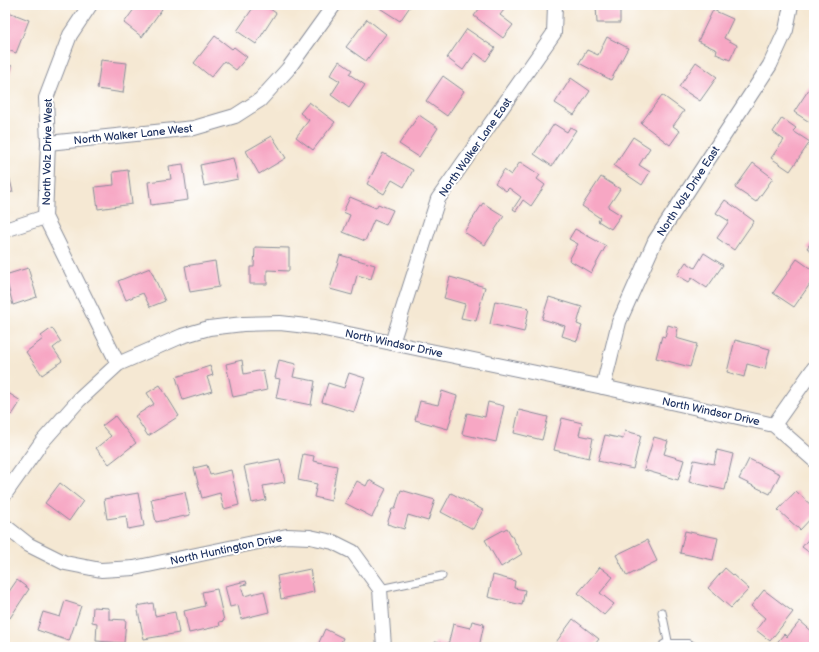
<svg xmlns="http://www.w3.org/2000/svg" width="819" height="652" font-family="'Balsamiq Sans',sans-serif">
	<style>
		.building { fill: #f7a7c4 }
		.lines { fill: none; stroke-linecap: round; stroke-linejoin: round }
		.lane-casing { stroke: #888c98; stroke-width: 9 }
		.street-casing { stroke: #888c98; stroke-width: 16 }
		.lane { stroke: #fff; stroke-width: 7 }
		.street { stroke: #fff; stroke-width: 14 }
		.labels { text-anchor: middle; stroke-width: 4; stroke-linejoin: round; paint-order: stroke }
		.street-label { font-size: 11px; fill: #1b2f5e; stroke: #fff }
	</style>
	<rect width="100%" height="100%" fill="#fff"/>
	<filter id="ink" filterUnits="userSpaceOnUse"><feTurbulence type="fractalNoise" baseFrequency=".025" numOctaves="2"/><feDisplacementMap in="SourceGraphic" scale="8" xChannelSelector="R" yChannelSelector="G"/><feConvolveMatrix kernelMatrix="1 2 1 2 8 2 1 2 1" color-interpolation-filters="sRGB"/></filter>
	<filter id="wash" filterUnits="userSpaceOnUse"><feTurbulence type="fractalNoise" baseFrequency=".012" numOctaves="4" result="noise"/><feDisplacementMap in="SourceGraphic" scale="16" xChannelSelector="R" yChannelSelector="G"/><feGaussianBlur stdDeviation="0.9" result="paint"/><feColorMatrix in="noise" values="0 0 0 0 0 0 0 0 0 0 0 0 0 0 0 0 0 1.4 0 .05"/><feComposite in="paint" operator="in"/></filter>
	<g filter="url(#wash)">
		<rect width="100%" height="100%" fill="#f5e8d3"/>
		<g id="blocks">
			<!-- building -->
			<g class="building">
				<path d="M137,5H157L162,9L142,37L124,23Z"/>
				<path d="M255,5H264L276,13L256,44L237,31Z"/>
				<path d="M379,5H411L400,21L378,7Z"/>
				<path d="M482,5H508L500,15L513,25L503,38L474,16Z"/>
				<path d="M596,5H620V23H597Z"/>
				<path d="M713,10L733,19L724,38L737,45L730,60L716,54L717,50L698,41Z"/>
				<path d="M6,11L29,20L16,53L5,49V15Z"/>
				<path d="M367,19L386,34L366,61L346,47Z"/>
				<path d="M467,29L495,48L486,61L475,53L463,70L447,58Z"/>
				<path d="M215,36L232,49L234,47L247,57L236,70L224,61L211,77L194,63Z"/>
				<path d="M607,37L628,48L611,80L579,63L587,50L598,55Z"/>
				<path d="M101,60L127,63L123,93L97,89Z"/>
				<path d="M339,61L352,70L349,74L365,85L349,108L331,95L340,81L330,75Z"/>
				<path d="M696,62L717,77L700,101L679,87Z"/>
				<path d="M5,64L12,66L7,84H5Z"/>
				<path d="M443,76L464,91L447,116L426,101Z"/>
				<path d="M571,78L590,91L574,115L555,103Z"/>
				<path d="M813,83L814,84V119L811,123L794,112Z"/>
				<path d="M662,95L684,111L673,126L680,131L670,145L641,123Z"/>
				<path d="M309,102L335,122L313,150L296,137L309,120L300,113Z"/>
				<path d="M419,115L438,128L419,157L399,144Z"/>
				<path d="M782,118L796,128L793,131L810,142L790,171L771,158L784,140L773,132Z"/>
				<path d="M554,124L567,132L570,127L576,130L552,166L534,154Z"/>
				<path d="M272,136L286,158L259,174L246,151Z"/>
				<path d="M633,137L650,148L639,165L650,172L642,185L614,166Z"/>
				<path d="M383,153L413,170L404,187L392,180L384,194L367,184Z"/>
				<path d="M233,158L238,179L204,186L200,165Z"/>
				<path d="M520,162L540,175L537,179L545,185L531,206L523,200L516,211L513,209L521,197L509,188L506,191L495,183L504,170L511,175Z"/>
				<path d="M753,163L773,178L756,202L735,188Z"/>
				<path d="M183,164L188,200L151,205L148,182L171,179L169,166Z"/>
				<path d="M128,170L132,204L98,209L95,187L114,185L113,172Z"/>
				<path d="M9,176L13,192L5,193V177Z"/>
				<path d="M601,177L620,189L608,207L621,215L611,229L598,221L600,218L582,206Z"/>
				<path d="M350,197L376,208L378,204L393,210L386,225L374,220L365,241L343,232L350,215L343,212Z"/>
				<path d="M725,200L754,221L734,250L717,238L729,221L716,213Z"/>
				<path d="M483,203L504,216L485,245L464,232Z"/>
				<path d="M575,229L606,246L591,273L569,260L578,244L569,239Z"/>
				<path d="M814,238V253L807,248Z"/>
				<path d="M255,247L289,248V271L267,270V284H250V267H254Z"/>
				<path d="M704,253L723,265L707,288L692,278L689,282L677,275L686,262L695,268Z"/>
				<path d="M340,255L375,265L371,279L357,275L352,295L330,289Z"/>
				<path d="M797,259L814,271V286L810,284L794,307L773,293Z"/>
				<path d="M215,261L219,287L190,292L185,266Z"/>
				<path d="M28,268L37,297L13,305L5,275Z"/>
				<path d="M150,268L165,301L150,307L143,293L126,300L118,281Z"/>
				<path d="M450,277L485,287L476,321L461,318L465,304L444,298Z"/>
				<path d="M549,297L582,307L577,324L582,326L577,341L562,336L565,326L542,319Z"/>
				<path d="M495,301L529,308L524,332L490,324Z"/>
				<path d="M668,325L678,328L676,338L697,344L690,367L656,358L662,336L665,337Z"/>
				<path d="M52,328L61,342L53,348L62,361L42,375L26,352L43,339L41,336Z"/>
				<path d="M735,340L770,349L765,369L747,364L744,377L727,372Z"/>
				<path d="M242,360L244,374L263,370L267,390L233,397L226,364Z"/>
				<path d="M279,360L296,364L293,377L315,381L311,405L276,398L280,379L275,378Z"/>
				<path d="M210,366L213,375L207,377L212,391L183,400L176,377Z"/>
				<path d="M349,373L365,378L354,412L322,402L328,383L344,388Z"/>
				<path d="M160,385L179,416L148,436L135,416L154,404L147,393Z"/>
				<path d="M5,391L21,401L12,415L5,410Z"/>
				<path d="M442,391L457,396L448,429L415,420L420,401L438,405Z"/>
				<path d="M488,402L504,406L496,442L462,434L467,413L485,417Z"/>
				<path d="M519,410L548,417L542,440L514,433Z"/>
				<path d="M115,416L136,443L109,464L96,448L111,436L102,426Z"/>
				<path d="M562,418L582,423L579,435L593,438L589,458L554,450Z"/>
				<path d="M625,431L641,435L633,469L598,461L605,435L623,439Z"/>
				<path d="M654,437L668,441L664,454L684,460L678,480L644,470Z"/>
				<path d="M717,450L733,454L725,490L689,482L694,460L714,464Z"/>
				<path d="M303,454L314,456L313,461L337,466L331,501L314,497L317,484L298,480Z"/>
				<path d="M280,459L285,482L263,486L266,500L252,503L244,466Z"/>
				<path d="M749,459L780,474L770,494L739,479Z"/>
				<path d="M207,465L210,475L231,470L239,505L224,509L220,493L202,498L194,468Z"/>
				<path d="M369,480L386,489L372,517L345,503L357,481L366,486Z"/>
				<path d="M60,483L83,501L69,521L45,503Z"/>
				<path d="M401,490L435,500L428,521L408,515L404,529L387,524L392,509H395Z"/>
				<path d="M796,491L814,508V515L800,530L778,510Z"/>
				<path d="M185,492L190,515L156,522L151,499Z"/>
				<path d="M138,493L144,526L128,529L126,516L107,519L104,499Z"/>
				<path d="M451,493L483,510L473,529L441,512Z"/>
				<path d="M507,528L522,554L501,567L485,540Z"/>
				<path d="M685,531L718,538L713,560L680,553Z"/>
				<path d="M814,532V556L802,547Z"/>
				<path d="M647,540L657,561L627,576L616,555Z"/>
				<path d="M600,567L613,577L600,593L614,604L604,615L578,593Z"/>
				<path d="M725,568L749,589L731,608L708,588Z"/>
				<path d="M310,569L314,592L281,599L277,576Z"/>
				<path d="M493,575L515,581L514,588L525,590L522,605L488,597Z"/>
				<path d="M17,580L29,589L10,618L5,615V591L8,593Z"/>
				<path d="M246,581L247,584L241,585L244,596L264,591L269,612L241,619L238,605L230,607L225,586Z"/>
				<path d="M217,589L224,621L219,622L220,626L189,633L184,611L205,606L202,592Z"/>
				<path d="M764,590L793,612L770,641L756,630L765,618L751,606Z"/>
				<path d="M65,601L81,606L69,641L37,630L43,612L60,617Z"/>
				<path d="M153,603L155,616L175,612L179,633L144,639L137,606Z"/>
				<path d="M93,607L109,608V619L126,620L124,643L96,641L97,623L92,622Z"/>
				<path d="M573,619L599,639L593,647H584L579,643L577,647H557L554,645Z"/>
				<path d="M472,621L484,624L479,647H434L435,642L448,645L453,624L470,628Z"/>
				<path d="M800,621L814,633V647L774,646L784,634L787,637Z"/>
				<path d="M325,629L343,638L339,647H317Z"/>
			</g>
		</g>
	</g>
	<g filter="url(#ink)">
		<use href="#blocks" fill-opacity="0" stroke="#888c98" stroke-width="1"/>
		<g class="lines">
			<defs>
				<g id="lane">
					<path d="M380,589L442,576"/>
					<path d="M662,612L669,646"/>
				</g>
				<g id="street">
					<path d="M90,5L70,35L46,98L48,143L45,217L118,364"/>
					<path d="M48,143L194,128L235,116L260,100L288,69L334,5"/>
					<path d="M5,230L45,217"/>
					<path d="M392,343L438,199L554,33L555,5"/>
					<path d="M603,387L619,322L655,241L770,65L786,30L791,5"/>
					<path d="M774,425L814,368"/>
					<path d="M5,494L41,443L79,400L118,364L182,336L209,328L243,324L280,323L315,327L603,387L774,425L814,460"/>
					<path d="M5,526L29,545L65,563L101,570L134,568L287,536L310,537L333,542L353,552L380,589L384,647"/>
					<path d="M666,647H688"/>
				</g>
			</defs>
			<!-- lane casing -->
			<use href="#lane" class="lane-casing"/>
			<!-- street casing -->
			<use href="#street" class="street-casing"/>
			<!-- lane -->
			<use href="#lane" class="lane"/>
			<!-- street -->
			<use href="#street" class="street"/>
		</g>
	</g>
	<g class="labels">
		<!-- street labels -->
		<g class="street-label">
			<text transform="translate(133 134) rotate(-6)" y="4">North Walker Lane West</text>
			<text transform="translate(475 147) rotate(-55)" y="4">North Walker Lane East</text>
			<text transform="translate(47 152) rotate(-89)" y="4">North Volz Drive West</text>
			<text transform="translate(688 191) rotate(-57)" y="4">North Volz Drive East</text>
			<text transform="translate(394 343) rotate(12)" y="4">North Windsor Drive</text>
			<text transform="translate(711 411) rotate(12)" y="4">North Windsor Drive</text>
			<text transform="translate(226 549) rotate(-12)" y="4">North Huntington Drive</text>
		</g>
	</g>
	<!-- margin -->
	<rect width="819" height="652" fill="none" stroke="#fff" stroke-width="20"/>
</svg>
